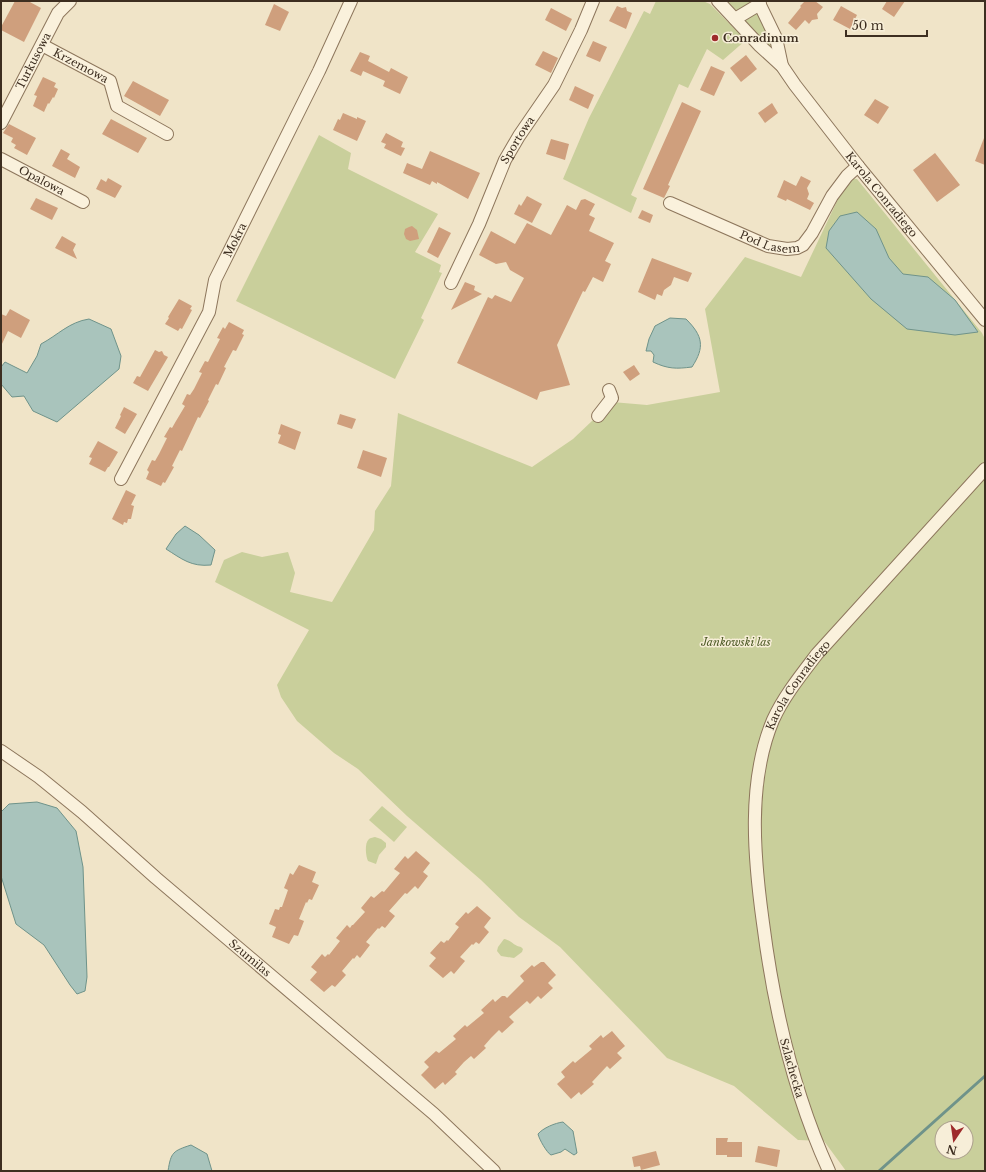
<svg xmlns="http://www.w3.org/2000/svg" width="986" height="1172" font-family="'Libre Baskerville',serif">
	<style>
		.green { fill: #c9cf9b; fill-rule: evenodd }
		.water { fill: #a9c4bc; stroke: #6f938a }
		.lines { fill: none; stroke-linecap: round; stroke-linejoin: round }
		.stream { stroke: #6f938a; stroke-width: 3 }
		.building { fill: #cf9f7d }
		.minor-casing { stroke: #8d765c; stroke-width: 14 }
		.minor { stroke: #faf1dc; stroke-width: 12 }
		.poi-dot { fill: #9e2a2b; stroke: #f7eed8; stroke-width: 1.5 }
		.labels { text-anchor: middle; stroke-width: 3; stroke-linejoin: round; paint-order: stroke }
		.poi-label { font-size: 11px; font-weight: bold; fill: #3d2e20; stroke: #f7eed8; text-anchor: start }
		.street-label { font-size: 11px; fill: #3d2e20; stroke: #f7eed8 }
		.park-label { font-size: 11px; font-style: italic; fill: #4d5a26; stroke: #f7eed8 }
	</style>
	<rect width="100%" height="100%" fill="#f0e4c8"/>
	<!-- green -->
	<g class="green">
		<path d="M656,1H703L710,4L746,40L723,60L707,49L688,88L679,84L631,195L637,198L631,213L563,179L589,118L644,11L650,14Z"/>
		<path d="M726,1H751L780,58Z"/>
		<path d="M319,135L351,153L348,169L438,214L415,252L441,265L439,272L442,273L421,318L424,320L395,379L236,301Z"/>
		<path d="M848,178L857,179L982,333L985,339V1171H846L824,1141L798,1140L734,1086L667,1058L560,947L519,917L481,880L407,816L358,769L334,753L297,721L281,697L277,685L309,630L215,582L224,560L242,552L262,557L288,552L295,573L290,592L332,602L374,530L375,511L391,486L398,413L532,467L573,439L612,402L647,405L720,392L705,309L745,257L801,277ZM942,1128H966V1152H942Z"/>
		<path d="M382,806L407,827L394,842L369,820Z"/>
		<path d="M375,837L381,839L386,843V847L379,855L376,864L368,861C366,857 364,843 369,839C370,838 374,837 375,837Z"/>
		<path d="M504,939C511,940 514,946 521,947L523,949L522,952L514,958L501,956L497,951L498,947Z"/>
	</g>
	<!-- water -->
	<g class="water">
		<path d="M857,212L876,229L889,258L903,274L928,277L955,300L978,332L955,335L907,329L871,299L826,248L829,231L840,216Z"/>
		<path d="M670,318L686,319C703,336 705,347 692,367C676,369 668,369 653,362L654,355L651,351H646L649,339L655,326Z"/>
		<path d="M89,319L111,329L121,356L119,369L57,422L33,411L24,396L12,397L1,384V367L5,362L27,373L37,356L41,344C58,335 69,322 89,319Z"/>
		<path d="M185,526L199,535L215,550L211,565C191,567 182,559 166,549L176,534Z"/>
		<path d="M37,802L57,808L76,831L83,867L87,977L85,991L77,994L70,985L44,945L16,924L1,876V812L9,804Z"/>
		<path d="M563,1122L573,1131L577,1153L574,1155L565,1149L561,1152L551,1155C547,1153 539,1139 538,1134C543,1128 555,1123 563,1122Z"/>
		<path d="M191,1145L207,1154L212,1171H168C171,1152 173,1151 191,1145Z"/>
	</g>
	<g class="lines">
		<!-- stream -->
		<path class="stream" d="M879,1171L985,1076"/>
	</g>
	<!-- building -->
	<g class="building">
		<path d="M15,1H28L41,8L24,42L1,30V27Z"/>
		<path d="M805,1H815L823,7L817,14L818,19L812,20L809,24L805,20L796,30L788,23L801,7L800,6Z"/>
		<path d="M887,1H905L894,17L882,9Z"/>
		<path d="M274,4L289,12L280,31L265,25Z"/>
		<path d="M617,6L622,8L626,7L627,11L632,13L626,29L609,21Z"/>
		<path d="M841,6L857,15L850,29L833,20Z"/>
		<path d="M551,8L572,19L566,31L545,20Z"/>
		<path d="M593,41L607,47L600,62L586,56Z"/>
		<path d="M543,51L558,58L551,73L535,65Z"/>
		<path d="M360,52L370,56L368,61L389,72L391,68L408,77L400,94L383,86L385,81L363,71L361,76L350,71Z"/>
		<path d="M746,55L757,69L741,82L730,68Z"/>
		<path d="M711,66L725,72L714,96L700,90Z"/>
		<path d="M43,77L56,83L54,87L58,89L54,98L53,97L49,104L48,103L44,112L33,106L37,96L34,95Z"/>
		<path d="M133,81L169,100L160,116L124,96Z"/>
		<path d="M575,86L594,95L588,109L569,100Z"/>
		<path d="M875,99L889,107L878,124L864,115Z"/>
		<path d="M682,102L701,111L668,185L670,186L664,198L643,189Z"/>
		<path d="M772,103L778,113L765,123L758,113Z"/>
		<path d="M343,113L357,119V117L366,121L357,141L333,130L338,119L340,120Z"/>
		<path d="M111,119L147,138L138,153L102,134Z"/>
		<path d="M9,124L36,138L27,155L14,148L16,145L11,142L13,138L3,133Z"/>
		<path d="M386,133L403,142L401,147L405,148L401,156L384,148L386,144L381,142Z"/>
		<path d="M984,138H985V165L975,161Z"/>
		<path d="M551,139L569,144L565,160L546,154Z"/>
		<path d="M61,149L70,154L67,159L80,167L75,178L52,166Z"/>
		<path d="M430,151L480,173L468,199L437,182V184L432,181L430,185L403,173L407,163L422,169Z"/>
		<path d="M935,153L960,185L937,202L913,170Z"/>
		<path d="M801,176L811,181L807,188L809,194L807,199L814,203L810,210L787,199L786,201L777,197L784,180L796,186Z"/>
		<path d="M108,178L122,186L115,198L96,189L101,179L106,182Z"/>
		<path d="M527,196L542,204L532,223L514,214L519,204L521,206Z"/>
		<path d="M36,198L58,208L52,220L30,209Z"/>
		<path d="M585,199L595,204L589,215L595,218L589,231L614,243L605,261L611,264L603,282L593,277L585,292L583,291L557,345L570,385L540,392L537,400L457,363L488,297L492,299L495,295L511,302L524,278L510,270L506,262L496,264L479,255L491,231L515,244L527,223L551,235L567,205L576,210L581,200Z"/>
		<path d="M642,210L653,215L650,223L638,218Z"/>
		<path d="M412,226L417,230L419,239L410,241L406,239L404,234L405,229L409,227Z"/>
		<path d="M439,227L451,233L438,258L427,252Z"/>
		<path d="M62,236L76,244L73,250L77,259L55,248Z"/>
		<path d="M652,258L692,273L688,282L674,277L671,285L664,290L662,296L657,294L655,300L638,292Z"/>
		<path d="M465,282L475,286L474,290L482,294L451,310Z"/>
		<path d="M179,299L192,306L190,309L192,310L182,329L180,328L178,331L165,324L169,318L168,317Z"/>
		<path d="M10,309L30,320L21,338L8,331L1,346V314L6,316Z"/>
		<path d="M229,322L244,330L242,334L244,335L236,351L233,350L224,367L226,368L218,385L216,384L208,400L209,401L200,418L198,417L182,451L180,450L172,466L174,467L165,483L163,482L161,486L146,479L149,472L147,470L152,460L155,461L159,454L167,438L164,437L170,427L172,428L176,421L185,406L182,404L187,394L190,395L194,389L202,373L199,372L205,361L208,362L211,356L220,339L217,338L223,327L225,329Z"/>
		<path d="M155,350L159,352L162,351L164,355L168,357L148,391L133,383L137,376L140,377Z"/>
		<path d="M634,365L640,374L630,381L623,372Z"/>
		<path d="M124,407L137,414L125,434L115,428L121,416L120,415Z"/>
		<path d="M340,414L356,419L352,429L337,424Z"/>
		<path d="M281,424L301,432L295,450L278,443L281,435L278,434Z"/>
		<path d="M98,441L118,452L109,467H108L105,472L89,464L92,458L89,457Z"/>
		<path d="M363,450L387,458L381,477L357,468Z"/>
		<path d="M126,490L136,495L131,505L134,506L131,519H128L127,523L124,522L123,525L112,519Z"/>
		<path d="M416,851L430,863L423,872L428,876L418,889L415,886L407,894L405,893L389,911L395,916L385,928L382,926L379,929L378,928L366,942L370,945L360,958L357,955L354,959L353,958L342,971L346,975L335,987L332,985L324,992L310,980L317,972L311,967L322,954L325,957L328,954L329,955L340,941L336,938L347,925L350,928L352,925H353L365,912L361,908L371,896L374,898L382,891L384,892L400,873L394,869L405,856L408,859Z"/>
		<path d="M299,865L316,872L312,882L319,885L312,900L309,899L307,903L306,902L299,919L304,921L298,936L294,935L289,944L272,937L276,927L269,924L275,909L279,910L280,907H282L288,890L284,888L290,873L293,875Z"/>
		<path d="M477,906L491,918L484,927L489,932L479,944L476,942L473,945L472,944L460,957L465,961L454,974L451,971L443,978L429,966L436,958L430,953L441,941L444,943L447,940L448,941L459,927L455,924L466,912L468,914Z"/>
		<path d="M541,962H544L556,975L548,983L553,988L541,999L538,996L530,1004L527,1001L509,1017L514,1022L502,1033L499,1030L491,1038L484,1046L486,1048L474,1059L471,1056L464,1062L455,1072L457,1074L445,1085L443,1082L435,1089L421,1075L429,1067L424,1062L436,1051L439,1053L456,1039L453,1036L465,1025L467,1027L484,1013L481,1010L493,999L495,1002L502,996H505L507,998L524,981L520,976L532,965L534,967Z"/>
		<path d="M612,1031L625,1046L617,1053L622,1058L610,1069L607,1066L592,1082L594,1084L581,1095L579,1092L571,1099L557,1084L565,1077L561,1072L573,1061L575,1063L592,1049L589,1046L601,1035L603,1038Z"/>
		<path d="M716,1138H728L727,1142H742V1157H727V1155H716Z"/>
		<path d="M758,1146L780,1150L777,1167L755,1162Z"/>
		<path d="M656,1151L660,1165L641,1170L640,1166L634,1167L632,1157Z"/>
	</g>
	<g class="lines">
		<defs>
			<g id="minor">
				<path id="s1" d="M718,1L759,45L782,66L795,85L858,166L985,320"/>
				<path d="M758,1L776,38L782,66"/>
				<path d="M735,19L760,4"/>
				<path id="s2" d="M42,45L110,81L117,106L167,134"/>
				<path id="s3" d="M1,123L58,13L70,1"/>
				<path id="s4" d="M1,159L83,202"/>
				<path id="s5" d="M670,203L768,246L787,249L797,248L803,245L812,233L832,196L847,176L858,166"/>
				<path id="s6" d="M451,283L479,224L505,160L519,136L554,85L581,30L593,1"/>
				<path d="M598,416L612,398L609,390"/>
				<path id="s7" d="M121,479L209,312L215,280L319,71L351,1"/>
				<path id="s8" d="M1,751L39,777L82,812L156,878L434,1114L494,1171"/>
				<path id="s9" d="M829,1171C793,1092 774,1009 763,923C754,858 747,782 773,720C784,696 801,675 817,654L985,469"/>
			</g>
		</defs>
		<!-- minor casing -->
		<use href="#minor" class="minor-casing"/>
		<!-- minor -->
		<use href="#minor" class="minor"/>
	</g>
	<!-- markers -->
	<circle class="poi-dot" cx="715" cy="38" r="4"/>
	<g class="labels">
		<!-- poi labels -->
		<g class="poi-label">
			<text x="723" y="42">Conradinum</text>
		</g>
		<!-- street labels -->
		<g class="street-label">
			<text dy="4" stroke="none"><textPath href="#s3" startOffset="70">Turkusowa</textPath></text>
			<text dy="4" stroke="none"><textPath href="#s2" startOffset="44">Krzemowa</textPath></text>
			<text dy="4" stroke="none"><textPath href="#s6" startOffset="158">Sportowa</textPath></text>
			<text dy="4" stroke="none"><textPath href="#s4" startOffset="46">Opalowa</textPath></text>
			<text dy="4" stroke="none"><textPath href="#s1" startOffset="254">Karola Conradiego</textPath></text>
			<text dy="4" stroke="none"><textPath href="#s5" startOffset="108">Pod Lasem</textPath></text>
			<text dy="4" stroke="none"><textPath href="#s7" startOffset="266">Mokra</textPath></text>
			<text dy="4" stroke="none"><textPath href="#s9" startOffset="506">Karola Conradiego</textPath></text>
			<text dy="4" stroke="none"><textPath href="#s8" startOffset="324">Szumilas</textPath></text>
			<text transform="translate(792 1068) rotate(74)" y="4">Szlachecka</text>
		</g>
		<!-- park labels -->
		<g class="park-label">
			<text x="736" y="646">Jankowski las</text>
		</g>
	</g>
	<!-- border -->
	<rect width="986" height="1172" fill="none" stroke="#3d2e20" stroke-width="4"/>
	<!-- north arrow -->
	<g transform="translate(954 1140) rotate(193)"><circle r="19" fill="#f7eed8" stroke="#ada18e"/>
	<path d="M0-3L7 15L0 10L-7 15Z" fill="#9e2a2b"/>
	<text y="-6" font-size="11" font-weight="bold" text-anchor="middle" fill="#3d2e20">N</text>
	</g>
	<!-- scale -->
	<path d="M846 30v6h81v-6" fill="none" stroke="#3d2e20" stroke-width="2"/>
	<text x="852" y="30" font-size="12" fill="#3d2e20" stroke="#f7eed8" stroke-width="3" paint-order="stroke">50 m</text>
</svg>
